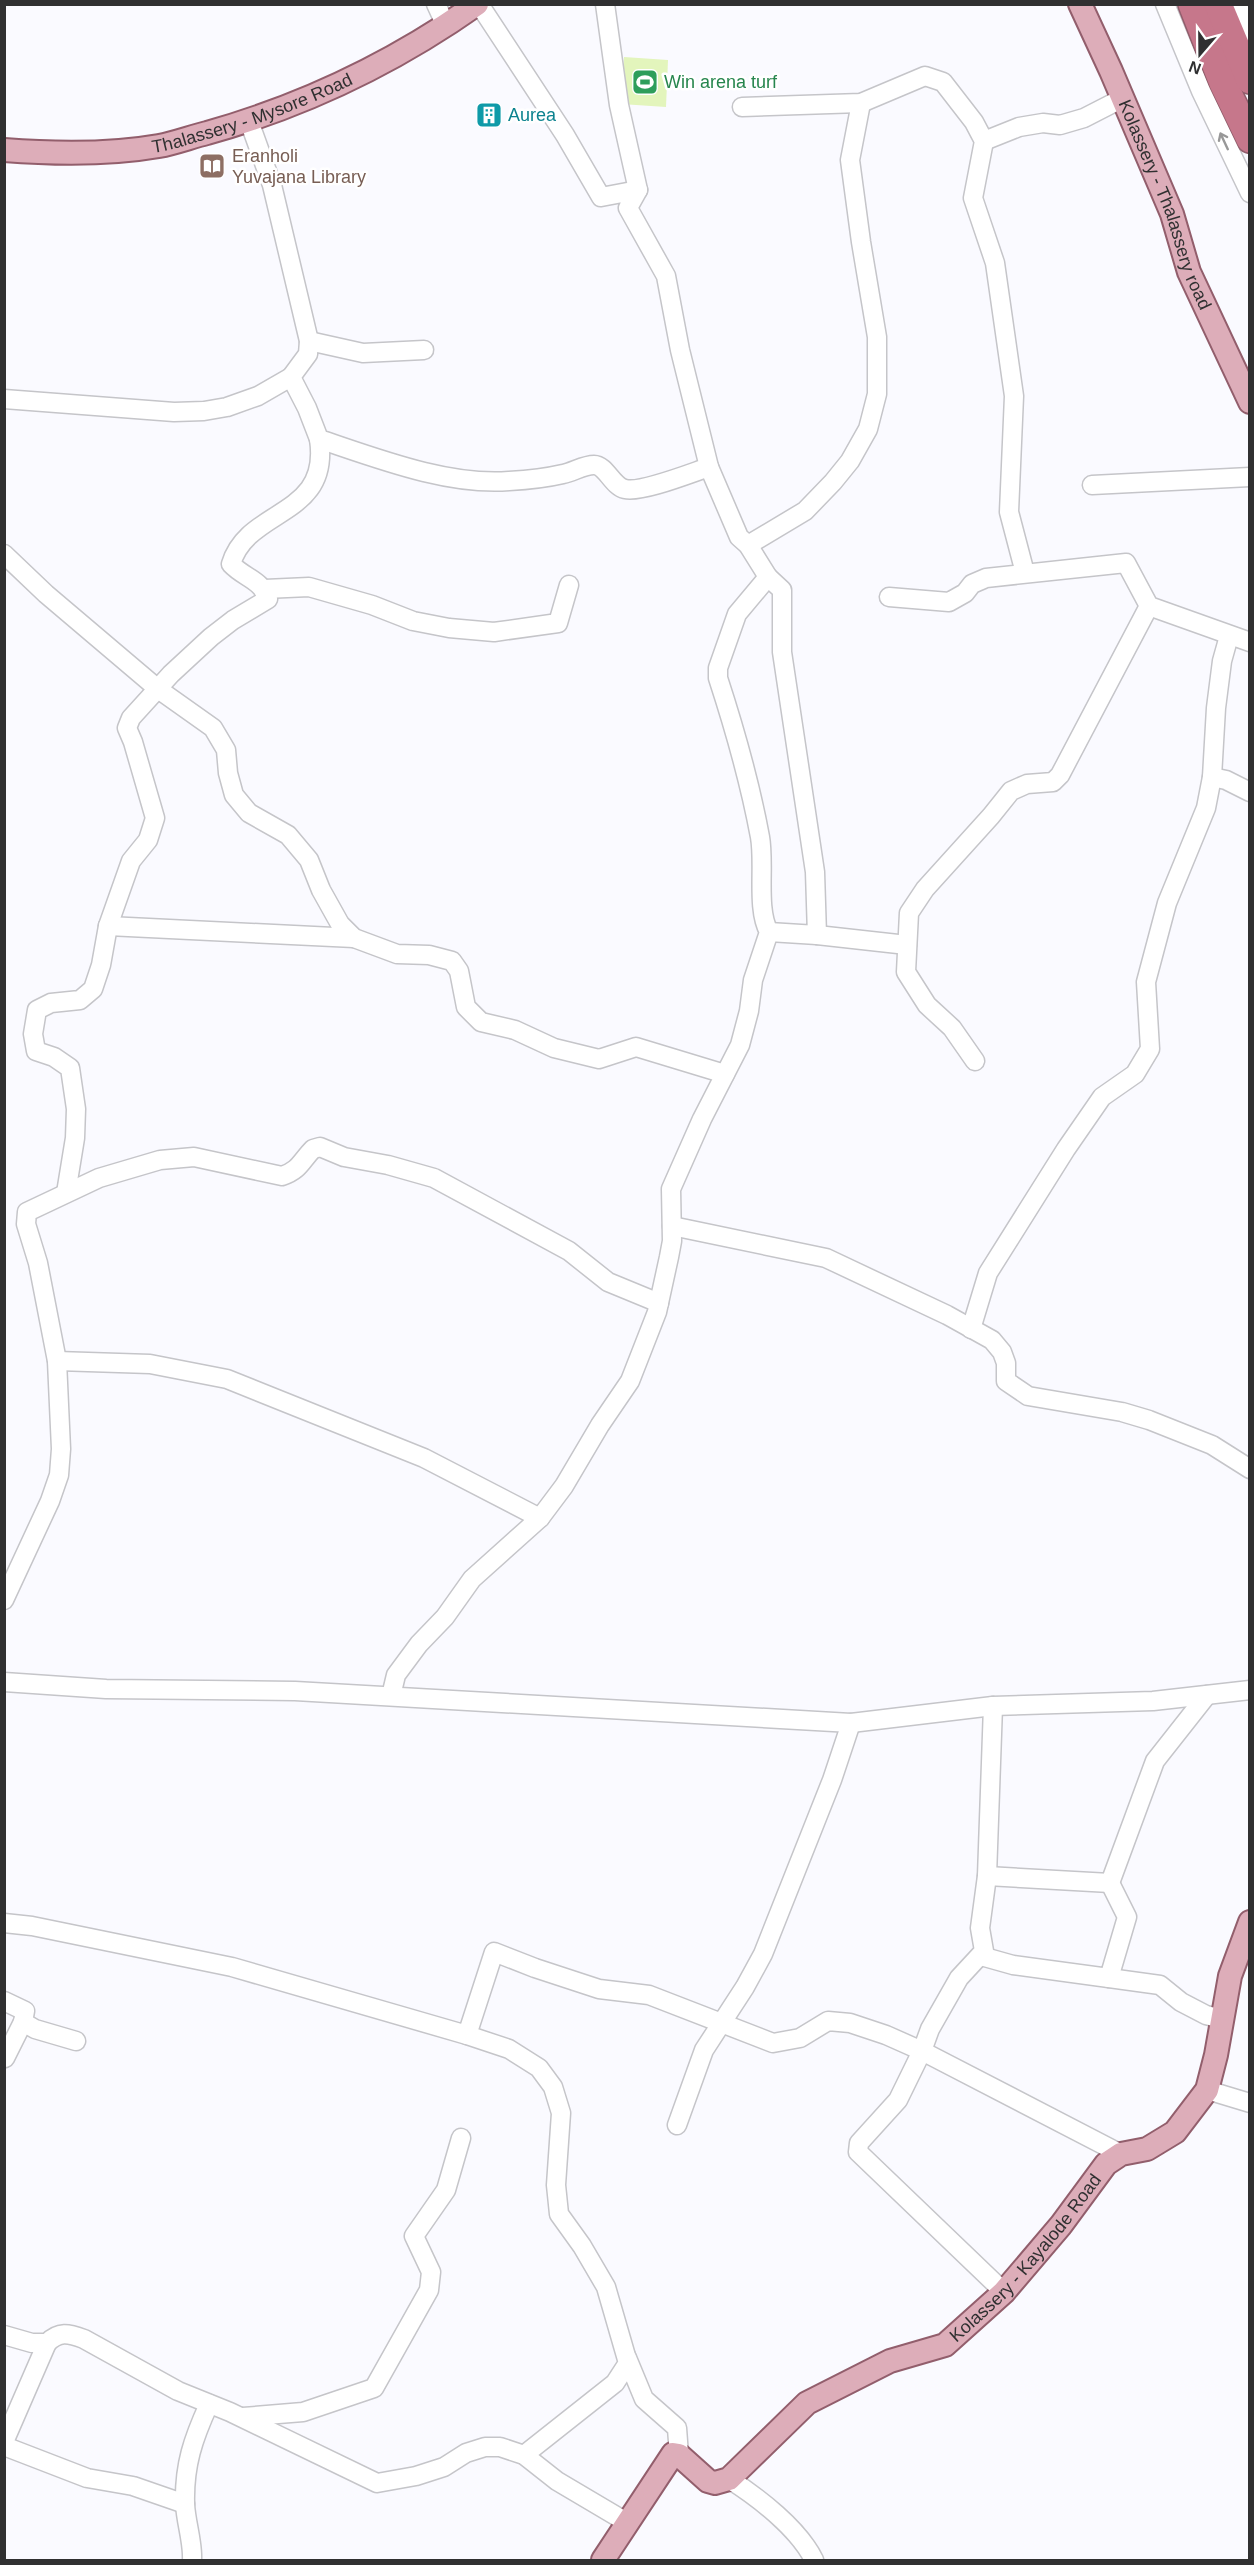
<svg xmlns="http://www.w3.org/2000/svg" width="1254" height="2565" font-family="Helvetica,sans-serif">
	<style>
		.garden { fill: #e3f5bc }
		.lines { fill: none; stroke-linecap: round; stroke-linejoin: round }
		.minor-casing { stroke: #c5c5c9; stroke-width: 21 }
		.major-casing { stroke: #925e6c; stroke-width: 26 }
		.highway-casing { stroke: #925e6c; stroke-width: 30 }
		.minor { stroke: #fff; stroke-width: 18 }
		.major { stroke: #ddadb9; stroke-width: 22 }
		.highway { stroke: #c6778b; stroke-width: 27 }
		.oneway { stroke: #989898 }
		.labels { text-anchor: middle; stroke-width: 5; stroke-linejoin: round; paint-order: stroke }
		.leisure-label { font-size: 18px; fill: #27864d; stroke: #fff; text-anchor: start }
		.street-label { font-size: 18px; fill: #303031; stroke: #fff }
		.culture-label { font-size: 18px; fill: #0d838f; stroke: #fff; text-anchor: start }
		.education-label { font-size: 18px; fill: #785e54; stroke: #fff; text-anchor: start }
	</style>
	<rect width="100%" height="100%" fill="#fafaff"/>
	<!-- garden -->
	<path class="garden" d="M624,57L668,60L666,107L621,104Z"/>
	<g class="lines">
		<defs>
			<g id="minor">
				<path d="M436,4L446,26"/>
				<path d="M605,4L619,105L638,190"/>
				<path d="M1165,4L1201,91L1250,193"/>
				<path d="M1237,4L1250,34"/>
				<path d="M742,107L861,103L925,76L943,82L974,122L984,141L973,198L995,263L1014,396L1009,512L1025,573"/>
				<path d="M249,121L272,185L309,341L308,354L291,377L307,408L319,439C376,458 448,486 509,481C527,480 546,478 563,474C573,472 584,465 594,465C606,465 612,486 625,489C641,493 691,473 709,467L680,350L666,276L628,208L638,190L601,197L565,135L479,4"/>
				<path d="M984,141L1019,127L1043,123L1060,125L1084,118L1123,98"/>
				<path d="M309,341L363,353L424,350"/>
				<path d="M4,399L174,412L204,411L227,407L258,396L291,377"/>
				<path d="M1092,485L1250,477"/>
				<path d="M748,545L805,511L833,482L850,461L868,429L877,394V337L861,242L850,160L861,103"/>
				<path d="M4,554L46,594L158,689L213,728L226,750L228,773L234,795L249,813L288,835L309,860L321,890L340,924L354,938L397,954L429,955L452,961L459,971L466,1007L481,1022L515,1030L554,1048L599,1059L636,1047L725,1074"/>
				<path d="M768,577L782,590V652L815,872L817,935L769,932"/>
				<path d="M265,589L309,587L372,605L413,621L449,628L494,632L558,623L569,585"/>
				<path d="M889,597L949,602L965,593L972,584L986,578L1126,563L1149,606L1250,642"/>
				<path d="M1212,777L1226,780L1250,792"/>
				<path d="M108,926L354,938"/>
				<path d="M817,935L907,945"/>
				<path d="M975,1061L952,1028L927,1005L906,972L909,913L925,889L991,816L1011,791L1027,784L1053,782L1060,775L1149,606"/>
				<path d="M66,1193L75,1138L76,1109L70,1068L54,1057L36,1051L33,1034L37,1010L51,1003L80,1000L93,989L101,965L108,926L131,861L148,840L155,818L133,742L127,728L131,718L171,674L211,637L233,620L268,599C261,579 244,578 231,564C248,507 331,518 319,439"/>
				<path d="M672,1226L826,1258L947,1315L992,1340L1002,1352L1006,1363V1381L1028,1396L1122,1412L1149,1420L1212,1445L1250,1469"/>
				<path d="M971,1329L988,1273L1066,1149L1102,1097L1135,1074L1150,1049L1146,982L1167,903L1206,808L1212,777L1216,708L1222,661L1229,636"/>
				<path d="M57,1361L150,1364L227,1379L424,1458L540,1518"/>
				<path d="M4,1600L50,1501L59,1475L61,1449L57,1361L38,1263L26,1224L27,1212L99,1178L160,1160L194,1157L282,1176C300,1170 301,1161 313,1149L320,1147L344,1157L388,1165L434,1178L569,1251L608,1282L659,1303"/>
				<path d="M4,1682L106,1689L295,1691L851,1723L993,1706L1153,1701L1250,1690"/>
				<path d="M391,1696L396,1675L419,1644L445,1617L472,1579L540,1518L564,1486L600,1425L630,1381L657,1312L669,1257L672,1241L671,1189L702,1119L740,1045L749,1011L753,980L769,932C756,909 765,865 760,837C750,783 735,730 718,678V668L737,614L768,577L748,545L739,537L709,467"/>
				<path d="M993,1706L987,1876L980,1928L984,1951L959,1978L930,2029L922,2051L898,2100L859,2143L858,2152L1004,2292"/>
				<path d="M987,1876L1110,1883L1155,1761L1207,1695"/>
				<path d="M4,1923L32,1926L232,1967L467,2035L494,1952L535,1968L599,1989L649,1995L773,2043L800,2038L828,2021L850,2023L886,2035L922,2051L1121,2154"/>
				<path d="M981,1956L1013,1965L1109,1978L1127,1917L1110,1883"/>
				<path d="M1109,1978L1160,1985L1181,2002L1206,2015L1222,2019"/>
				<path d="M4,2001L25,2011L23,2022L35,2029L76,2041"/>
				<path d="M467,2035L509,2049L539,2068L553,2087L561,2113L556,2185L559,2214L582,2246L606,2287L628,2363L615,2383L524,2455"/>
				<path d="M5,2058L23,2022"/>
				<path d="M1207,2090L1250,2103"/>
				<path d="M677,2125L704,2050L745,1987L763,1954L832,1780L851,1723"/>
				<path d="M4,2335L32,2343H47C59,2331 68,2333 84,2339L178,2391L230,2412L377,2483L416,2476L444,2467L466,2453L485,2447H500L524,2455L557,2481L628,2523"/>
				<path d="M627,2358L644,2399L677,2428L679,2455"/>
				<path d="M243,2417L303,2412L374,2388L429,2290L431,2272L414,2236L446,2190L461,2138"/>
				<path d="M4,2442L47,2343"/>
				<path d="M4,2446L87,2478L133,2486L185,2504"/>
				<path d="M729,2479C758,2497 799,2529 814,2560"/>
				<path d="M192,2560C193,2542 186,2523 185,2504C184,2465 193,2439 209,2404"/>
			</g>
			<g id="major">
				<path id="s1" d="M1080,4L1111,71L1172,214L1189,272L1250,402"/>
				<path id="s2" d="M4,150C56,154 108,155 159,146C175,143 191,137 207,133C303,106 395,62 477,4"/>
				<path id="s3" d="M603,2560L673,2454L679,2455L708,2481L715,2483L729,2479L807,2403L890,2361L945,2345L1004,2292L1061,2225L1106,2164L1121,2154L1147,2149L1175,2132L1207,2090L1216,2055L1230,1976L1250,1922"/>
			</g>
			<g id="highway">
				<path d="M1192,4L1223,83L1250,139"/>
				<path d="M1218,4L1250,80"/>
			</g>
		</defs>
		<!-- minor casing -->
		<use href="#minor" class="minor-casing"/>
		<!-- major casing -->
		<use href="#major" class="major-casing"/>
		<!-- highway casing -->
		<use href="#highway" class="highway-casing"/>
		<!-- minor -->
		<use href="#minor" class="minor"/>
		<!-- major -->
		<use href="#major" class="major"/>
		<!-- highway -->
		<use href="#highway" class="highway"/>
	</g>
	<!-- one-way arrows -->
	<defs><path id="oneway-shaft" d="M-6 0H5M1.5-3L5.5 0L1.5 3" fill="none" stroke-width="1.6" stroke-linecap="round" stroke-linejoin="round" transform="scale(1.5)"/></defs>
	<use class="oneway" href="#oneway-shaft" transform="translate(1224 141) rotate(-115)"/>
	<!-- icons -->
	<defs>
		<symbol id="stadium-square" viewBox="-11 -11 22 22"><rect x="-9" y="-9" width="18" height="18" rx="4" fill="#2e9e5b" stroke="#fff"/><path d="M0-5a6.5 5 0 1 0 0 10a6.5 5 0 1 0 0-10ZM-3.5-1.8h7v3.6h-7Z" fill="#fff"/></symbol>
		<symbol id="building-square" viewBox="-11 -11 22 22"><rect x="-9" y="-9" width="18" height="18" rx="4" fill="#0f9aa8" stroke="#fff"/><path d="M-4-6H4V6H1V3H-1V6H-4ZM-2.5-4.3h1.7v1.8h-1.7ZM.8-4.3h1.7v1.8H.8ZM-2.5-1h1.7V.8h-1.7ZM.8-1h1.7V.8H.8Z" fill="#fff"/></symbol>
		<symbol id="library-square" viewBox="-11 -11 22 22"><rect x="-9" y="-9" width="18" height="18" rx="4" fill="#8d6e63" stroke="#fff"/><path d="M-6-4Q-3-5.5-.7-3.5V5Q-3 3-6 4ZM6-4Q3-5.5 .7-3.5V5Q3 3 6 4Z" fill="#fff"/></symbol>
	</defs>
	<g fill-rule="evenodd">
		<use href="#stadium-square" x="630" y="67" width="30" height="30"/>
		<use href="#building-square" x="474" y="100" width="30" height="30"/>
		<use href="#library-square" x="197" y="151" width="30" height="30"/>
	</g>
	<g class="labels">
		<!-- leisure labels -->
		<g class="leisure-label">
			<text x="664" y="88">Win arena turf</text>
		</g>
		<!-- street labels -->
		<g class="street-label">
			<text dy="6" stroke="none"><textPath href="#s2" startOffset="254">Thalassery - Mysore Road</textPath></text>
			<text dy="6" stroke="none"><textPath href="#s1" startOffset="218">Kolassery - Thalassery road</textPath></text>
			<text dy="6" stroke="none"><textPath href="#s3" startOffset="572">Kolassery - Kayalode Road</textPath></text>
		</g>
		<!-- culture labels -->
		<g class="culture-label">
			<text x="508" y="121">Aurea</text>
		</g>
		<!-- education labels -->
		<g class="education-label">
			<text x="232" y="162">Eranholi<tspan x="232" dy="21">Yuvajana Library</tspan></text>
		</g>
	</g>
	<!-- border -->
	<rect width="1254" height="2565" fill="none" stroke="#303031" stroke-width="12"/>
	<!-- north arrow -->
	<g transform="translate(1200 54) rotate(200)" stroke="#ffffff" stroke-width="4.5" paint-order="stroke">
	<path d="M0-4.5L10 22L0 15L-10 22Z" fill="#303031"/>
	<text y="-9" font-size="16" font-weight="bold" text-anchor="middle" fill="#303031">N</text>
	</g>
</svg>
